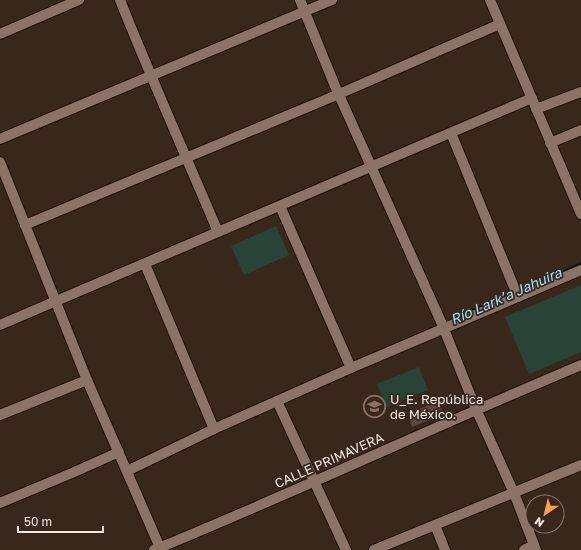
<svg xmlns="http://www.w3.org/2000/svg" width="581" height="550" font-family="'Golos Text',sans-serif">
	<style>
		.green { fill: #274437 }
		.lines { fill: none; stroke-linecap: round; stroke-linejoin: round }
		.stream { stroke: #001a22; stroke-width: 3.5 }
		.building { fill: #5d473c }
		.minor-casing { stroke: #210f06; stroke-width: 12 }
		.minor { stroke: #8b7467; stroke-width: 10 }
		.labels { text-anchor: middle; stroke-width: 3.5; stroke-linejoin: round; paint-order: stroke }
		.poi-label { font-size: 13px; fill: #f6e9e2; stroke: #3a271c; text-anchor: start }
		.street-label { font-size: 13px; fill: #f6e9e2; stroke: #3a271c }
		.water-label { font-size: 14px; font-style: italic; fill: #9ce6fa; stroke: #3a271c }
	</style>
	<rect width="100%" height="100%" fill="#3a271c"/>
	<!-- green -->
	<g class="green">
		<path d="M276,226L289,255L244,275L231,246Z"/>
		<path d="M581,285V352L529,374L505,317Z"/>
		<path d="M419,367L428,390L387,407L377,384Z"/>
	</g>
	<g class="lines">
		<!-- stream -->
		<g class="stream">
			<path d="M550,278L581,264"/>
			<path d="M471,311L491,303"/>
		</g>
	</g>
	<!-- building -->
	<path class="building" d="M438,401L443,414L412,427L408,414Z"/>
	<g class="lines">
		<defs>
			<g id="minor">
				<path d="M120,0C151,78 185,154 218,232"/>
				<path d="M300,0L335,86L442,324L476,409L514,493L536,550"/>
				<path d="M490,0L581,214"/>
				<path d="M0,34L79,0"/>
				<path d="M536,109L581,92"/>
				<path d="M451,133L518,297"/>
				<path d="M0,139L332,0"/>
				<path d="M550,143L581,130"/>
				<path d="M0,162L87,380L161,550"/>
				<path d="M280,206L351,368"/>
				<path d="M25,225L339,94L500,24"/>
				<path d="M145,264L214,429"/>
				<path d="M0,325L532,98"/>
				<path d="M277,401L346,550"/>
				<path d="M0,415L87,380"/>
				<path d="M127,471L214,429L351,368L581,270"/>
				<path d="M0,503L72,473L119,452"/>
				<path d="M435,525L445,550"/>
				<path d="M154,550C298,491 438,425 581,365"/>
				<path d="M374,550L581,465"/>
				<path d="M524,550L534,545"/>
			</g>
		</defs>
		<!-- minor casing -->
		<use href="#minor" class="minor-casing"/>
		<!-- minor -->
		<use href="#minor" class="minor"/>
	</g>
	<!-- icons -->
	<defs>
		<symbol id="school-ring" viewBox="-11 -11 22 22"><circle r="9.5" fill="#3a271c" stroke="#8d6e63" stroke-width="1.5"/><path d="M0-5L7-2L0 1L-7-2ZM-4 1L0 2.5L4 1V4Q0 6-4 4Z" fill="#8d6e63"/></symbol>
	</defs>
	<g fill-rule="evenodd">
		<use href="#school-ring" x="362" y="394" width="25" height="25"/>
	</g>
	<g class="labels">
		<!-- poi labels -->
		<g class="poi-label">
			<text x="390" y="404">U_E. República<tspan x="390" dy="15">de México.</tspan></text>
		</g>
		<!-- street labels -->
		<g class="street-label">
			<text transform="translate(329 460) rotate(-24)" y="5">CALLE PRIMAVERA</text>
		</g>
		<!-- water labels -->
		<g class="water-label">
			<text transform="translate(506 296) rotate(-24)" y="5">Río Lark’a Jahuira</text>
		</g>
	</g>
	<!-- north arrow -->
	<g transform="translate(545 514) rotate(215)"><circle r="19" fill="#3a271c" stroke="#85756b"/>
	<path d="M0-3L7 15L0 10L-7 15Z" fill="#fa9f4f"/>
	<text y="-6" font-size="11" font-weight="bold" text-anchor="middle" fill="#f6e9e2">N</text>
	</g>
	<!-- scale -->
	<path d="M18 526v6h85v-6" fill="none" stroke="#f6e9e2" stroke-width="2"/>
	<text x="24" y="526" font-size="12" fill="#f6e9e2" stroke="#3a271c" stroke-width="3" paint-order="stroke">50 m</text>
</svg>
